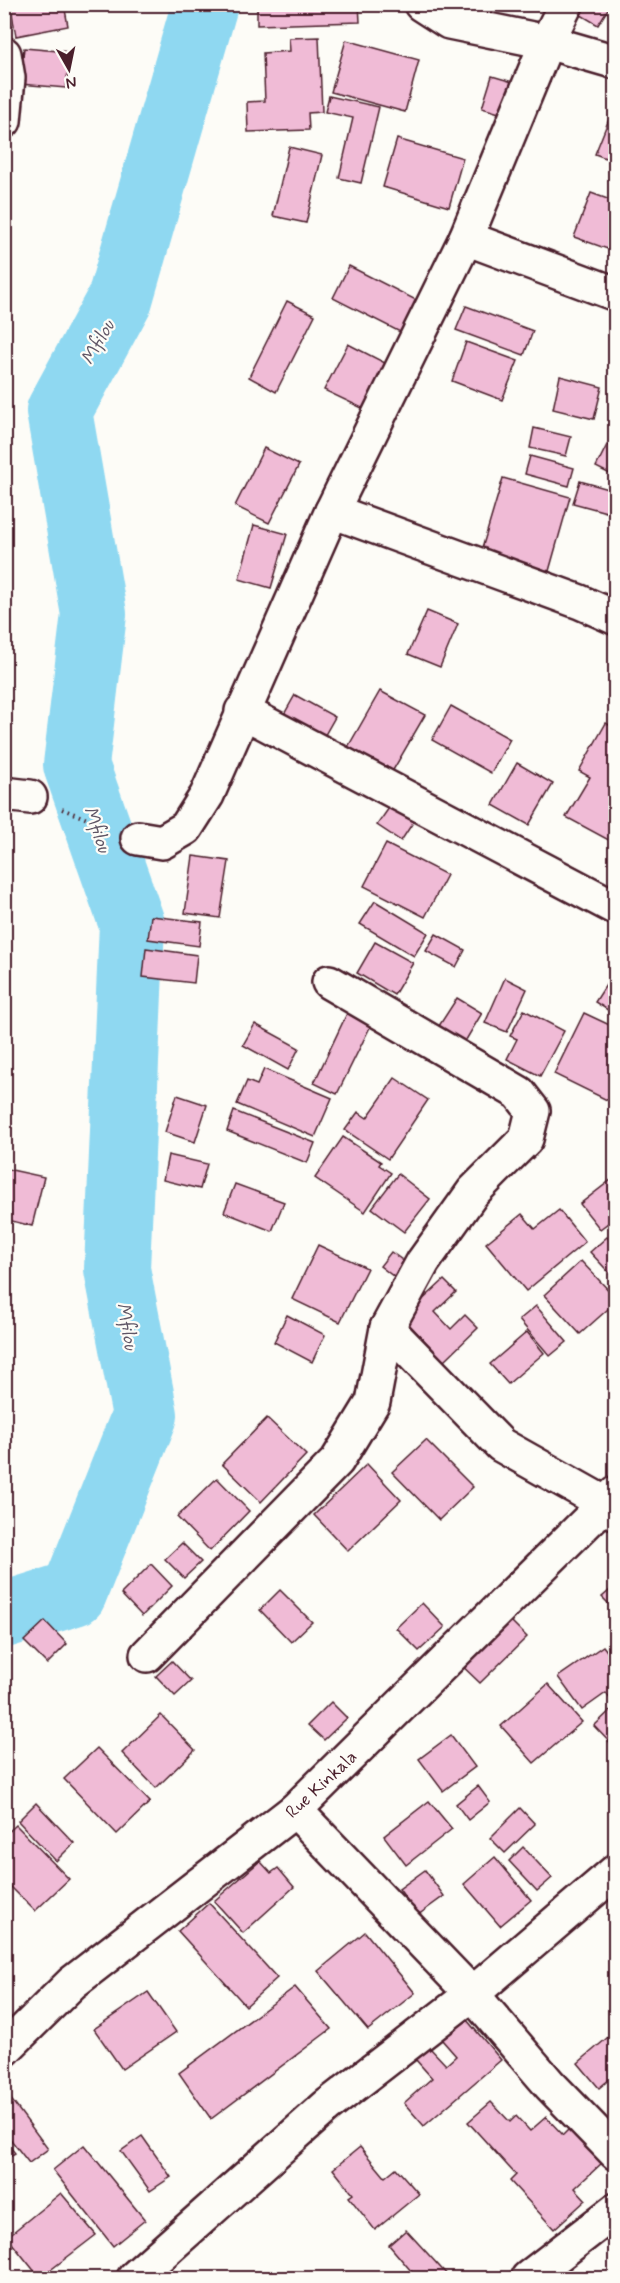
<svg xmlns="http://www.w3.org/2000/svg" width="620" height="2283" font-family="Mynerve,sans-serif">
	<style>
		.lines { fill: none; stroke-linecap: round; stroke-linejoin: round }
		.river { stroke: #8fd8f1; stroke-width: 66 }
		.building { fill: #f0bbd6; stroke: #4a1f2b; stroke-width: 1.5 }
		.minor-casing { stroke: #4a1f2b; stroke-width: 38 }
		.path { stroke: #4a1f2b; stroke-width: 4; stroke-dasharray: 1.5 4.5; stroke-linecap: butt }
		.minor { stroke: #fdfcf7; stroke-width: 33 }
		.labels { text-anchor: middle; stroke-width: 4.5; stroke-linejoin: round; paint-order: stroke }
		.street-label { font-size: 18px; fill: #4a1f2b; stroke: #fdfcf7 }
		.water-label { font-size: 20px; font-style: italic; fill: #5f5666; stroke: #fdfcf7 }
	</style>
	<rect width="100%" height="100%" fill="#fdfcf7"/>
	<filter id="ink" filterUnits="userSpaceOnUse"><feTurbulence type="fractalNoise" baseFrequency=".0167" numOctaves="2"/><feDisplacementMap in="SourceGraphic" scale="12" xChannelSelector="R" yChannelSelector="G"/><feConvolveMatrix kernelMatrix="1 2 1 2 8 2 1 2 1" color-interpolation-filters="sRGB"/></filter>
	<g filter="url(#ink)">
		<g class="lines">
			<!-- river -->
			<path class="river" d="M4,1615L74,1593L145,1415L117,1269L132,924L76,765L94,614L59,411L120,299L205,4"/>
		</g>
		<!-- building -->
		<g class="building">
			<path d="M10,4H64L68,26L16,36Z"/>
			<path d="M257,4H359L360,22L257,25Z"/>
			<path d="M587,4H611L598,25L581,15Z"/>
			<path d="M319,37L322,112L308,113L309,130L248,132L247,102L265,101L263,53L290,51L289,38Z"/>
			<path d="M346,40L419,60L405,112L331,92Z"/>
			<path d="M24,48L70,52L66,88L20,84Z"/>
			<path d="M492,76L516,83L506,115L482,108Z"/>
			<path d="M329,96L379,107L361,183L339,178L353,118L325,112Z"/>
			<path d="M615,104L616,105V162L595,154Z"/>
			<path d="M397,139L463,158L449,207L383,187Z"/>
			<path d="M289,147L322,155L306,223L273,216Z"/>
			<path d="M591,193L616,202V252L574,237Z"/>
			<path d="M349,266L418,301L402,333L333,298Z"/>
			<path d="M287,301L315,315L276,392L249,377Z"/>
			<path d="M466,306L533,331L524,355L456,330Z"/>
			<path d="M466,342L518,361L502,400L452,381Z"/>
			<path d="M348,344L387,364L364,409L324,390Z"/>
			<path d="M560,376L602,387L594,419L553,409Z"/>
			<path d="M534,428L571,437L566,456L530,448Z"/>
			<path d="M607,445L616,449V477L596,467Z"/>
			<path d="M264,448L299,465L269,523L235,506Z"/>
			<path d="M530,456L574,468L569,486L525,474Z"/>
			<path d="M503,478L570,497L549,571L481,552Z"/>
			<path d="M580,481L616,491L610,513L573,503Z"/>
			<path d="M254,525L287,534L271,588L239,579Z"/>
			<path d="M427,611L458,624L440,667L408,654Z"/>
			<path d="M380,691L425,715L392,772L348,747Z"/>
			<path d="M295,695L335,717L322,740L282,718Z"/>
			<path d="M451,706L510,739L491,773L432,740Z"/>
			<path d="M606,723L616,729V844L566,817L590,777L579,771Z"/>
			<path d="M517,763L553,784L529,825L493,805Z"/>
			<path d="M391,805L414,821L401,841L377,825Z"/>
			<path d="M386,844L447,875L425,917L364,886Z"/>
			<path d="M193,856L229,861L220,918L185,913Z"/>
			<path d="M375,901L428,933L414,956L360,924Z"/>
			<path d="M151,916L202,922L199,946L148,939Z"/>
			<path d="M436,934L465,950L456,967L426,951Z"/>
			<path d="M375,942L413,963L394,995L357,973Z"/>
			<path d="M146,948L197,955L194,983L143,977Z"/>
			<path d="M615,971L616,1005L611,1012L595,1002Z"/>
			<path d="M505,978L527,989L507,1032L485,1023Z"/>
			<path d="M457,998L482,1013L463,1045L437,1029Z"/>
			<path d="M350,1007L374,1019L337,1094L314,1083Z"/>
			<path d="M524,1010L564,1031L540,1076L507,1059L517,1039L510,1036Z"/>
			<path d="M584,1013L616,1028V1088L609,1101L554,1074Z"/>
			<path d="M255,1024L299,1048L288,1070L243,1045Z"/>
			<path d="M264,1069L332,1098L315,1137L237,1104L247,1081L257,1085Z"/>
			<path d="M395,1078L428,1100L388,1159L345,1130L358,1112L367,1118Z"/>
			<path d="M177,1095L207,1105L195,1142L165,1132Z"/>
			<path d="M234,1111L315,1143L307,1163L227,1131Z"/>
			<path d="M343,1137L381,1162L379,1165L391,1173L365,1212L315,1178Z"/>
			<path d="M168,1155L207,1164L200,1189L163,1180Z"/>
			<path d="M7,1169L44,1177L32,1226L4,1219Z"/>
			<path d="M398,1174L430,1199L404,1232L372,1208Z"/>
			<path d="M616,1176V1217L600,1229L580,1204Z"/>
			<path d="M235,1184L284,1202L272,1231L224,1212Z"/>
			<path d="M559,1210L585,1242L526,1291L486,1243L522,1214L535,1229Z"/>
			<path d="M607,1237L616,1246V1280L590,1252Z"/>
			<path d="M318,1245L367,1268L340,1322L292,1299Z"/>
			<path d="M391,1252L409,1265L398,1280L380,1266Z"/>
			<path d="M581,1261L616,1298V1302L580,1334L544,1295Z"/>
			<path d="M444,1280L456,1292L435,1312L451,1329L465,1315L478,1328L444,1361L403,1318Z"/>
			<path d="M536,1306L567,1342L550,1356L519,1320Z"/>
			<path d="M287,1315L325,1335L312,1362L274,1342Z"/>
			<path d="M527,1332L544,1353L508,1384L490,1364Z"/>
			<path d="M267,1418L306,1455L261,1502L222,1464Z"/>
			<path d="M426,1440L473,1487L439,1520L392,1472Z"/>
			<path d="M367,1464L401,1500L348,1551L314,1515Z"/>
			<path d="M217,1478L249,1511L210,1551L177,1517Z"/>
			<path d="M182,1543L201,1562L184,1578L165,1559Z"/>
			<path d="M151,1564L172,1586L142,1616L121,1594Z"/>
			<path d="M616,1585V1611L602,1597Z"/>
			<path d="M280,1590L312,1622L291,1642L260,1610Z"/>
			<path d="M422,1603L445,1627L419,1651L396,1628Z"/>
			<path d="M504,1614L527,1637L480,1683L456,1660Z"/>
			<path d="M45,1621L67,1644L47,1664L24,1641Z"/>
			<path d="M603,1646L616,1663V1697L611,1700L606,1693L582,1710L558,1677Z"/>
			<path d="M172,1661L191,1681L175,1696L156,1676Z"/>
			<path d="M548,1684L582,1722L534,1763L501,1726Z"/>
			<path d="M331,1702L347,1718L324,1740L308,1725Z"/>
			<path d="M616,1705V1749L594,1726Z"/>
			<path d="M161,1715L195,1750L156,1788L122,1753Z"/>
			<path d="M451,1735L475,1767L443,1791L419,1759Z"/>
			<path d="M97,1748L150,1802L117,1834L64,1779Z"/>
			<path d="M478,1786L490,1802L468,1820L456,1804Z"/>
			<path d="M429,1801L452,1829L406,1865L384,1836Z"/>
			<path d="M36,1803L74,1843L56,1861L18,1821Z"/>
			<path d="M520,1808L535,1824L505,1853L490,1838Z"/>
			<path d="M16,1825L69,1879L35,1911L4,1880V1836Z"/>
			<path d="M523,1847L552,1878L537,1891L509,1861Z"/>
			<path d="M495,1857L531,1900L500,1926L464,1884Z"/>
			<path d="M260,1861L271,1873L278,1868L294,1887L243,1933L214,1901Z"/>
			<path d="M425,1870L444,1896L418,1915L399,1889Z"/>
			<path d="M209,1903L277,1978L246,2006L178,1931Z"/>
			<path d="M365,1932L415,1993L368,2030L318,1971Z"/>
			<path d="M295,1987L331,2029L211,2119L179,2073Z"/>
			<path d="M148,1992L176,2032L122,2069L94,2029Z"/>
			<path d="M466,2019L501,2060L424,2126L404,2103L432,2078L416,2060L430,2048L446,2065L456,2056L442,2040Z"/>
			<path d="M614,2032L616,2074L599,2088L578,2063Z"/>
			<path d="M7,2094L48,2149L29,2163L4,2131Z"/>
			<path d="M491,2102L510,2122L516,2116L530,2131L546,2117L563,2135L570,2128L602,2163L575,2188L586,2200L554,2229L510,2181L516,2175L468,2122Z"/>
			<path d="M142,2136L171,2177L150,2191L121,2151Z"/>
			<path d="M4,2140L15,2153L4,2160Z"/>
			<path d="M84,2145L145,2220L113,2246L53,2170Z"/>
			<path d="M360,2147L385,2177L396,2168L419,2194L375,2230L349,2197L353,2194L333,2169Z"/>
			<path d="M61,2193L96,2235L40,2278L7,2237Z"/>
			<path d="M406,2230L450,2278H417L389,2245Z"/>
		</g>
		<g class="lines">
			<defs>
				<g id="minor">
					<path d="M421,4L449,22L547,42L616,62"/>
					<path d="M4,54L8,78L4,121"/>
					<path d="M466,238L616,294"/>
					<path d="M332,511L580,602L616,618"/>
					<path d="M242,711L616,908"/>
					<path d="M4,794L30,797"/>
					<path d="M138,838L162,842L186,828L207,795L332,511L466,238L547,42L566,4"/>
					<path d="M387,1328L501,1445L606,1504L616,1513"/>
					<path d="M147,1655L337,1461L373,1402L387,1328L423,1262L473,1192L526,1139L533,1111L519,1093L329,982"/>
					<path d="M295,1810L472,1994L550,2085L616,2153"/>
					<path d="M4,2050L72,1983L295,1810L616,1493"/>
					<path d="M134,2278L327,2106L472,1994L616,1871"/>
					<path d="M528,2278L616,2210"/>
				</g>
			</defs>
			<!-- minor casing -->
			<use href="#minor" class="minor-casing"/>
			<!-- path -->
			<path class="path" d="M62,809L105,826"/>
			<!-- minor -->
			<use href="#minor" class="minor"/>
		</g>
	</g>
	<g class="labels">
		<!-- street labels -->
		<g class="street-label">
			<text transform="translate(321 1784) rotate(-43)" y="6">Rue Kinkala</text>
		</g>
		<!-- water labels -->
		<g class="water-label">
			<text transform="translate(97 342) rotate(-61)" y="7">Mfilou</text>
			<text transform="translate(98 829) rotate(70)" y="7">Mfilou</text>
			<text transform="translate(128 1326) rotate(79)" y="7">Mfilou</text>
		</g>
	</g>
	<!-- margin -->
	<rect width="620" height="2283" fill="none" stroke="#fdfcf7" stroke-width="24"/>
	<rect x="12" y="12" width="596" height="2259" fill="none" stroke="#4a1f2b" stroke-width="2" filter="url(#ink)"/>
	<!-- north arrow -->
	<g transform="translate(69 69) rotate(171)" stroke="#fdfcf7" stroke-width="4.5" paint-order="stroke">
	<path d="M0-4.5L10 22L0 15L-10 22Z" fill="#4a1f2b"/>
	<text y="-9" font-size="16" font-weight="bold" text-anchor="middle" fill="#4a1f2b">N</text>
	</g>
</svg>
